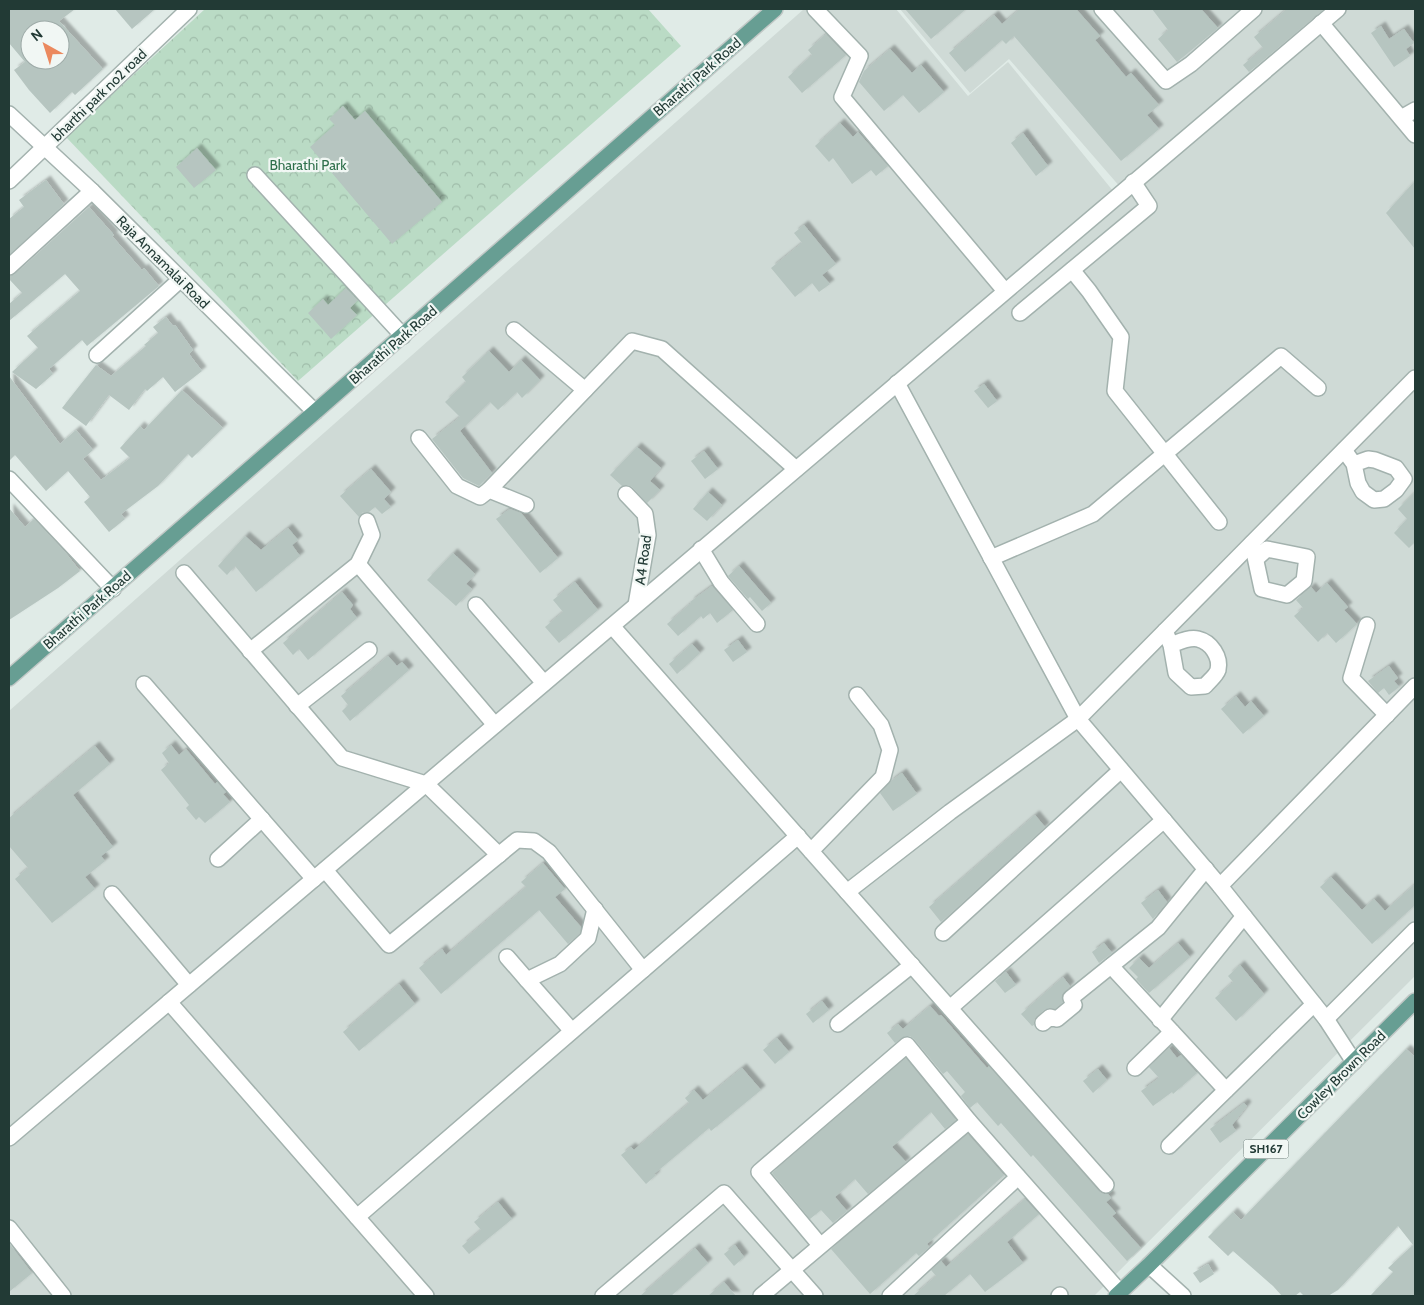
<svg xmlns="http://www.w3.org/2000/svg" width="1424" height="1305" font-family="Cabin,sans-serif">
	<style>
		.built { fill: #cfdad6 }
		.park { fill: url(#park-crowns) }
		.building { fill: #b6c5c0; fill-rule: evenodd; filter: url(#shadow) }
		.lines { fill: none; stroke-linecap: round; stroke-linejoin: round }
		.minor-casing { stroke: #a3b2ae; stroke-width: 18 }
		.major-casing { stroke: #c1c8c6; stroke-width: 18 }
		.minor { stroke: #fff; stroke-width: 15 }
		.major { stroke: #679e93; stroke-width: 15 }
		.labels { text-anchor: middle; stroke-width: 4.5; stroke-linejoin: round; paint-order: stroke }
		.shield { fill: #f1f7f4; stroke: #60736e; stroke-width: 1 }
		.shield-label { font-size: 12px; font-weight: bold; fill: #223a35 }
		.street-label { font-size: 14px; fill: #223a35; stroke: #f1f7f4 }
		.park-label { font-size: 14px; fill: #2e6f4b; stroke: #f1f7f4 }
	</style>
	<defs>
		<pattern id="park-crowns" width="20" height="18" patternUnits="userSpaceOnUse" patternTransform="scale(1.25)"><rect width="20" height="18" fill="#badbc5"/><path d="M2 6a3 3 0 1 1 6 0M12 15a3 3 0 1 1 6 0" fill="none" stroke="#a0bdaa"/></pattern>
		<filter id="shadow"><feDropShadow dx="4.5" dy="-4.5" stdDeviation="1" flood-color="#0004"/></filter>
	</defs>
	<rect width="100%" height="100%" fill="#e0ebe7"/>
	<!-- built -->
	<g class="built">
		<path d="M804,9H896L968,96L1008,62L1122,202L1345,9H1415V976L1094,1296H9V711Z"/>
		<path d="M900,9H1332L1121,188L1009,59L970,93Z"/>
	</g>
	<!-- park -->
	<path class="park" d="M205,9H648L681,46L298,381L66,137Z"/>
	<!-- building -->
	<g class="building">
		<path d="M9,9H75L59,21L103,69L75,95L72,92L50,113L29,90L14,70L25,62L9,43ZM30,30H60V60H30Z"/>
		<path d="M115,9H155L132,29Z"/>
		<path d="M905,9H966L931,39Z"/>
		<path d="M1020,9H1076L1100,36L1095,40L1126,77L1131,73L1159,105L1147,115L1159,129L1121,161L1014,36L1006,44L1002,40L965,72L949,53L994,15L1002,24Z"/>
		<path d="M1152,9H1201L1218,28L1177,62L1158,39L1168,30Z"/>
		<path d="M1287,9H1324L1249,72L1243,65L1263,48L1254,37Z"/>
		<path d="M1381,26L1389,39L1404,29L1414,43L1406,49L1410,56L1394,67L1371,33Z"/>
		<path d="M826,34L846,55L802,93L788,77L812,55L808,50Z"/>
		<path d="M890,49L912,73L921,65L944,92L919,113L903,95L884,111L859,82L864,71Z"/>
		<path d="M343,106L355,120L365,111L442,202L392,244L310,147L335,125L329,119Z"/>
		<path d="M840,123L853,137L858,132L888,166L876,176L871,170L852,184L833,158L829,162L815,146Z"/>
		<path d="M1023,133L1048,166L1036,176L1011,143Z"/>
		<path d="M197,148L216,170L194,188L176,167Z"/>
		<path d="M46,180L64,204L9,255V219L24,207L19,200Z"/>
		<path d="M1415,181V249L1386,213Z"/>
		<path d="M89,207L114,235L112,236L142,270L144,268L159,286L87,346L82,340L49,369L53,374L36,389L12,372L38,348L27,336L80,291L65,274L9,321V304L22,293L9,279V276L15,274Z"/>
		<path d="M804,225L836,264L822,275L830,284L819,292L812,283L795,297L771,268L802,243L794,233Z"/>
		<path d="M346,288L358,300L350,308L357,315L331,339L308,313L323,299L328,305Z"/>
		<path d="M166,317L173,326L175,325L193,350L189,354L202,371L175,392L163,377L147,391L145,389L129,410L109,395L86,426L62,408L96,365L111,376L146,346L144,345L158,333L153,327Z"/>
		<path d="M489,351L509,372L521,360L540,380L522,398L517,392L498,410L490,402L460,431L492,473L479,486L463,478L432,439L460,417L445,402L466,382L462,377Z"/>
		<path d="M9,376L60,444L76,430L93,450L83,459L101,480L130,458L120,448L140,426L144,430L182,390L223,428L192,458L188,454L158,486L121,514L125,519L109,532L84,502L90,497L68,471L46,491L15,455L9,461Z"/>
		<path d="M984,384L997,401L988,408L974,391Z"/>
		<path d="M637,447L661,468L650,481L660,490L647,503L632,487L628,485L622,486L610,475Z"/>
		<path d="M704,451L718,469L705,479L691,461Z"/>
		<path d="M371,469L391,492L384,499L391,507L382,514L375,507L369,512H363L359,517L340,496Z"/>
		<path d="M708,492L722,505L707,521L693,509Z"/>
		<path d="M1415,492V542L1409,548L1394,533L1407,519L1398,509Z"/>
		<path d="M9,508L25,527L34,519L65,552L80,571L58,588L9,620Z"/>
		<path d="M510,509L521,513L558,558L540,573L496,519Z"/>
		<path d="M288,528L298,540L292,545L300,556L256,592L235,566L227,575L218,566L245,536L261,550Z"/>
		<path d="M453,553L475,574L466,584L472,589L456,606L427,580Z"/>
		<path d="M739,566L771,603L762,611L750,597L748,599L728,576Z"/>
		<path d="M575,582L598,610L559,643L545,627L563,612L553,600Z"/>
		<path d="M1327,583L1348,607L1344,610L1357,624L1336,643L1327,633L1318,642L1294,616L1303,608L1296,600L1311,587L1316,593Z"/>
		<path d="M712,586L733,610L717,623L710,613L703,619L701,616L678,636L667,624L691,603L690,602Z"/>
		<path d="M342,592L353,605L350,609L357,618L308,660L299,649L293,655L283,643Z"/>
		<path d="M738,640L747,652L733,662L724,650Z"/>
		<path d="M692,644L700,653L677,674L669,664Z"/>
		<path d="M388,656L397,666L402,662L409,670L350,721L342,711L348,705L341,696Z"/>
		<path d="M1389,666L1398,678L1394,681L1399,687L1389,695L1384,688L1378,693L1368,681Z"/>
		<path d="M1236,696L1245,707L1251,701L1264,716L1243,734L1221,709Z"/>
		<path d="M171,745L179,755L186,749L215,784L217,782L226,792L223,794L230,802L205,823L199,817L196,820L186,808L189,805L161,770L169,763L162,753Z"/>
		<path d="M95,746L110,764L73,795L113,847L101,856L105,861L85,877L95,889L52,923L15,879L28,868L9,846V818Z"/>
		<path d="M902,773L917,794L893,811L880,793L891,781Z"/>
		<path d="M1035,815L1045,827L941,922L929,907Z"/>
		<path d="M543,863L565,889L555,897L581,927L580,933L568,944L539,910L441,994L419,968L442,949L446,955L526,887L521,882Z"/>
		<path d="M1331,877L1362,910L1374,899L1385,911L1415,884V905L1372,944L1320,887Z"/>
		<path d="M1158,890L1167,902L1153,919L1141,903Z"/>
		<path d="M1104,943L1112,953L1099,963L1092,952Z"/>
		<path d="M1178,943L1190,957L1149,993L1136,979L1138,977L1129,968L1139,958L1149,968Z"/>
		<path d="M1240,965L1264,994L1236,1021L1215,998L1233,982L1228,976Z"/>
		<path d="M1006,972L1016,985L1005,993L995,981Z"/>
		<path d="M1063,977L1070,986L1062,995L1063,1002L1055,1009L1048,1008L1044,1010L1037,1016L1034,1020V1025L1032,1026L1021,1014Z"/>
		<path d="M399,984L415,1004L359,1051L343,1032Z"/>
		<path d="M822,1001L829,1010L813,1023L806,1014Z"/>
		<path d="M930,1006L939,1016L941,1015L987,1068L989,1066L1099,1191L1104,1194H1108L1111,1198L1106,1202L1116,1213L1112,1216L1141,1248L1127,1261L1033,1155L1031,1157L1001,1123L998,1126L977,1102L970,1108L961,1096L965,1092L947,1071L943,1074L914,1039L910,1036H905L895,1043L887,1033L898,1024L903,1029Z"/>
		<path d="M777,1038L789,1052L775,1064L763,1050Z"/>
		<path d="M1169,1048L1177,1058L1181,1055L1197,1073L1173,1094L1172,1092L1153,1106L1141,1091L1159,1078L1149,1067Z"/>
		<path d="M1406,1049L1415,1057V1296H1370L1393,1272L1388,1268L1413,1245L1398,1226L1338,1290L1328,1296H1304L1300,1292L1295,1296H1282L1273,1286L1233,1251L1228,1256L1208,1237L1233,1212L1241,1220Z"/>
		<path d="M906,1058L956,1120L945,1129L931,1112L892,1147L906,1162L868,1194L855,1179L835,1197L847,1211L833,1223L821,1210L810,1219L772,1173Z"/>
		<path d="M742,1068L761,1090L711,1131L709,1128L654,1174L656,1175L646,1184L621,1155L631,1147L634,1150L689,1103L685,1098L694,1090L703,1100Z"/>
		<path d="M1098,1069L1107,1080L1093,1093L1083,1081Z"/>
		<path d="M1244,1103L1247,1106L1232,1125L1236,1131L1220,1143L1210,1129Z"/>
		<path d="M968,1134L1004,1175L927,1244L929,1247L919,1256L916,1253L870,1294L831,1249Z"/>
		<path d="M1025,1199L1039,1214L1007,1242L1023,1263L985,1292L970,1274L944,1296H913L936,1276L931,1270L941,1261L946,1267Z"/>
		<path d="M498,1202L512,1219L469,1254L462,1246L481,1230L474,1222Z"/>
		<path d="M9,1243L32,1273L9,1292Z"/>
		<path d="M735,1245L744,1257L734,1266L724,1254Z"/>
		<path d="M695,1248L708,1263L671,1296H640Z"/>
		<path d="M1208,1264L1214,1274L1200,1283L1193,1273Z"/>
		<path d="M724,1282L736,1296H708Z"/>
	</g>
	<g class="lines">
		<defs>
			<g id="minor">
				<path d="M815,9L860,56L842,97L1005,291"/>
				<path d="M1102,9L1166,81L1191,64L1254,9"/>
				<path d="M1321,23L1415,135"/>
				<path d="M9,114L92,191L315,412"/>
				<path d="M1401,118L1415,110"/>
				<path d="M255,175L403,336"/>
				<path d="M9,181L189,9"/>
				<path d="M9,267L92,191"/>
				<path d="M1072,270L1089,291L1121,337L1115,391L1219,522"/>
				<path d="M1020,313L1149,206L1133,182"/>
				<path d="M514,330L585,390"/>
				<path d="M97,355L181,279"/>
				<path d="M897,383L1078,719L1220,886L1326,1019L1354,1062"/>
				<path d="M419,438L457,486L480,497L489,490L526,505"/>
				<path d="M1344,450L1354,464L1358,483L1363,492L1374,500L1384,499L1396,490L1404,479L1396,468L1375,460L1368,459L1354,464"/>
				<path d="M9,479L113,589"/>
				<path d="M489,490L632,341L662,349L796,469"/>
				<path d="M626,494L645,514L648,535L636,605"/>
				<path d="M1252,543L1262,589L1287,595L1304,581L1307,557L1267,549L1257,558"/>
				<path d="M701,549L721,582L757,624"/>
				<path d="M991,558L1093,514L1281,356L1318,388"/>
				<path d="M358,564L495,725"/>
				<path d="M184,573L342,758L426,784L499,855"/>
				<path d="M476,605L544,683"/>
				<path d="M1367,625L1351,678L1387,715"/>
				<path d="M612,626L1106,1185"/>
				<path d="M1165,631L1171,645L1176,673L1191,687L1205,686C1209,681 1216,676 1218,670C1221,657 1211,642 1198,639C1189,637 1179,642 1171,645"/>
				<path d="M250,651L358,564L372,535L367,521"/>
				<path d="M144,684L314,879"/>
				<path d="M297,706L369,650"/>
				<path d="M811,851L883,777L890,750L881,725L857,695"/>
				<path d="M218,859L262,819"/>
				<path d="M325,870L389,945L517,840L534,841L549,852L643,970"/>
				<path d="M1220,886L1415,686"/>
				<path d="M847,892L950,812L1078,719L1415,378"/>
				<path d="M112,894L189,985"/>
				<path d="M943,933L1121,770"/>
				<path d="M507,957L527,980"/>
				<path d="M1111,966L1226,1090"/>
				<path d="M169,1002L426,1296"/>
				<path d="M950,1008L1164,820"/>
				<path d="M1326,1019L1415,930"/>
				<path d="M1160,1020L1244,916"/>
				<path d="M1043,1023L1050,1017L1057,1019L1074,1005L1071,998L1158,928L1206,869"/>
				<path d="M838,1024L912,965"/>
				<path d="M572,1031L527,980L560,964L588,938L595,909"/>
				<path d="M1135,1068L1172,1032"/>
				<path d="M9,1138L1338,9"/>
				<path d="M1169,1146L1314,1004"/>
				<path d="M357,1217L798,836"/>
				<path d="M9,1228L63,1296"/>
				<path d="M820,1245L759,1172L907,1045L969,1121L1120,1292"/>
				<path d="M1149,1265L1183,1296"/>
				<path d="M603,1296L724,1193L815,1296"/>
				<path d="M761,1296L969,1121"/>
				<path d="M890,1296L1018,1177"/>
				<path d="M1059,1296L1060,1295"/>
			</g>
			<g id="major">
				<path d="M9,678L315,412L775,9"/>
				<path d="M1116,1296L1149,1265L1415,1001"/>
			</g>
		</defs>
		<!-- minor casing -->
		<use href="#minor" class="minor-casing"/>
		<!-- major casing -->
		<use href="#major" class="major-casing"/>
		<!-- minor -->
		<use href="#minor" class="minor"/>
		<!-- major -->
		<use href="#major" class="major"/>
	</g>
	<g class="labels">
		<!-- shield labels -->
		<rect class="shield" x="1243.5" y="1139.5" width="45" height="19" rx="4"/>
		<g class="shield-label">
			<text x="1266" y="1153">SH167</text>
		</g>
		<!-- street labels -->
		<g class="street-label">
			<text transform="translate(697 77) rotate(-41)" y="5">Bharathi Park Road</text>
			<text transform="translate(99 95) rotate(-44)" y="5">bharthi park no2 road</text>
			<text transform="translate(163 262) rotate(45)" y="5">Raja Annamalai Road</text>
			<text transform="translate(393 345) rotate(-41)" y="5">Bharathi Park Road</text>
			<text transform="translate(643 560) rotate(-82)" y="5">A4 Road</text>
			<text transform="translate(87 610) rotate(-41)" y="5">Bharathi Park Road</text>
			<text transform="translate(1341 1075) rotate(-45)" y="5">Cowley Brown Road</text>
		</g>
		<!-- park labels -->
		<g class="park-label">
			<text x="308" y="170">Bharathi Park</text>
		</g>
	</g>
	<!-- border -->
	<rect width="1424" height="1305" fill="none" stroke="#223a35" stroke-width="20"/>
	<!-- north arrow -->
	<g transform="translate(45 45) rotate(321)"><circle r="24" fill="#f1f7f4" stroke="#9eaba8"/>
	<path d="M0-4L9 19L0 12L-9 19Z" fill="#eb895e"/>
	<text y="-8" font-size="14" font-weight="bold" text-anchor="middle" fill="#223a35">N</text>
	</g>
</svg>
